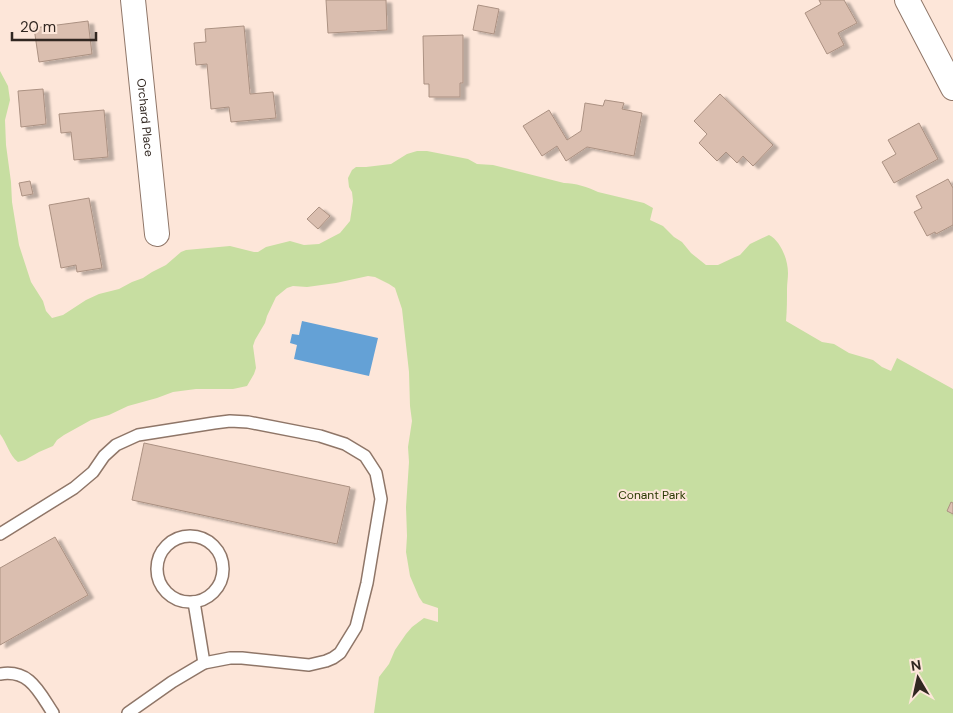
<svg xmlns="http://www.w3.org/2000/svg" width="953" height="713" font-family="'DM Sans',sans-serif">
	<style>
		.green { fill: #c7dea1 }
		.water { fill: #64a1d6 }
		.building { fill: #dabeaf; stroke: #ab9182; filter: url(#shadow) }
		.lines { fill: none; stroke-linecap: round; stroke-linejoin: round }
		.lane-casing { stroke: #8f7668; stroke-width: 14 }
		.street-casing { stroke: #8f7668; stroke-width: 26 }
		.lane { stroke: #fff; stroke-width: 11 }
		.street { stroke: #fff; stroke-width: 24 }
		.labels { text-anchor: middle; stroke-width: 4; stroke-linejoin: round; paint-order: stroke }
		.street-label { font-size: 12px; fill: #312721; stroke: #fde6d9 }
		.park-label { font-size: 12px; fill: #2a3902; stroke: #fde6d9 }
	</style>
	<defs>
		<filter id="shadow"><feDropShadow dx="5.5" dy="3" stdDeviation="1" flood-color="#0004"/></filter>
	</defs>
	<rect width="100%" height="100%" fill="#fde6d9"/>
	<!-- green -->
	<path class="green" d="M0,71L8,86L10,100L5,120L6,145L11,182L12,202L19,245L31,282L43,301L46,311L52,318L63,315L86,300L99,294L119,289L132,282L143,278L152,272L166,265L181,252L186,250L230,246L254,252H258L266,247L290,241L304,245L319,244L340,233L350,221L353,201L352,192L349,187L348,178L352,170L356,167H366L391,164L407,154L417,151H427L468,159L477,164L493,165L564,183C575,183 588,187 598,192L644,203L653,208L650,220L663,226L674,237L682,242L691,253L706,265H718L735,257L740,255L750,244L769,235C781,241 788,260 788,273C788,278 787,284 787,289C787,300 787,310 786,321L822,342L834,344L849,353L873,360L882,367L891,371L897,358L953,389V713H374L379,677L389,664L395,650L406,634L412,627L424,618L438,622V608L423,603L419,597L410,576L406,552L407,536L406,507L409,462L408,447L412,421L410,406L409,372L402,309L395,288L389,284L375,277L368,276L336,283L307,287L293,286L287,288L276,297L267,316L265,323L255,340L253,346L256,368L254,374L247,386L233,389H196L173,392L157,398L128,406L109,415L91,420L64,435L57,440L53,446L39,452L25,460L18,462C9,455 7,443 0,434Z"/>
	<!-- water -->
	<path class="water" d="M302,321L378,338L369,376L294,359L297,345L290,343L292,334L299,335Z"/>
	<!-- building -->
	<g class="building">
		<path d="M326,0H386L387,30L328,33Z"/>
		<path d="M819,0H844L857,23L838,33L844,45L827,54L805,13L821,4Z"/>
		<path d="M478,5L499,9L494,34L473,30Z"/>
		<path d="M88,21L92,54L39,62L34,28Z"/>
		<path d="M244,26L250,94L273,92L276,118L231,122L229,107L211,109L207,64L196,65L194,43L206,42L205,29Z"/>
		<path d="M463,35V83H460V97H429V84H424L423,36Z"/>
		<path d="M43,89L46,124L21,127L18,91Z"/>
		<path d="M720,94L773,145L753,166L743,156L737,163L726,152L717,161L699,143L707,134L694,121Z"/>
		<path d="M605,100L624,103L622,109L642,113L634,156L587,147L566,161L557,146L542,156L523,126L549,110L567,140L581,131L585,103L603,106Z"/>
		<path d="M104,110L108,157L74,160L71,132L61,133L59,114Z"/>
		<path d="M919,123L938,159L894,183L882,162L896,154L888,140Z"/>
		<path d="M948,179L953,188V225L936,234L935,232L927,236L914,212L922,208L916,196Z"/>
		<path d="M30,181L33,194L22,196L19,183Z"/>
		<path d="M89,198L102,268L77,272L76,265L61,268L49,205Z"/>
		<path d="M319,207L330,216L318,229L307,219Z"/>
		<path d="M144,443L350,487L337,544L132,500Z"/>
		<path d="M951,502L953,503V514L947,511Z"/>
		<path d="M55,537L88,595L0,645V568Z"/>
	</g>
	<g class="lines">
		<defs>
			<g id="lane">
				<path d="M0,534L74,488L93,472L104,456L116,445L138,435L214,423L230,421L248,422L320,436L345,444L365,456L376,473L381,499L367,583L356,627L340,653L333,658L326,661L309,665L242,658H230L204,663L172,682L128,713"/>
				<circle cx="190" cy="569" r="33"/>
				<path d="M194,602L204,663"/>
				<path d="M0,674C30,669 39,692 53,713"/>
			</g>
			<g id="street">
				<path id="s1" d="M133,0L157,234"/>
				<path d="M907,0L953,88"/>
			</g>
		</defs>
		<!-- lane casing -->
		<use href="#lane" class="lane-casing"/>
		<!-- street casing -->
		<use href="#street" class="street-casing"/>
		<!-- lane -->
		<use href="#lane" class="lane"/>
		<!-- street -->
		<use href="#street" class="street"/>
	</g>
	<g class="labels">
		<!-- street labels -->
		<g class="street-label">
			<text dy="4" stroke="none"><textPath href="#s1" startOffset="118">Orchard Place</textPath></text>
		</g>
		<!-- park labels -->
		<g class="park-label">
			<text x="652" y="499">Conant Park</text>
		</g>
	</g>
	<!-- north arrow -->
	<g transform="translate(918 678) rotate(351)" stroke="#fde6d9" stroke-width="4" paint-order="stroke">
	<path d="M0-4L9 19L0 12L-9 19Z" fill="#312721"/>
	<text y="-8" font-size="14" font-weight="bold" text-anchor="middle" fill="#312721">N</text>
	</g>
	<!-- scale -->
	<path d="M12 32v8h84v-8" fill="none" stroke="#312721" stroke-width="2.5"/>
	<text x="20" y="32" font-size="15" fill="#312721" stroke="#fde6d9" stroke-width="4" paint-order="stroke">20 m</text>
</svg>
